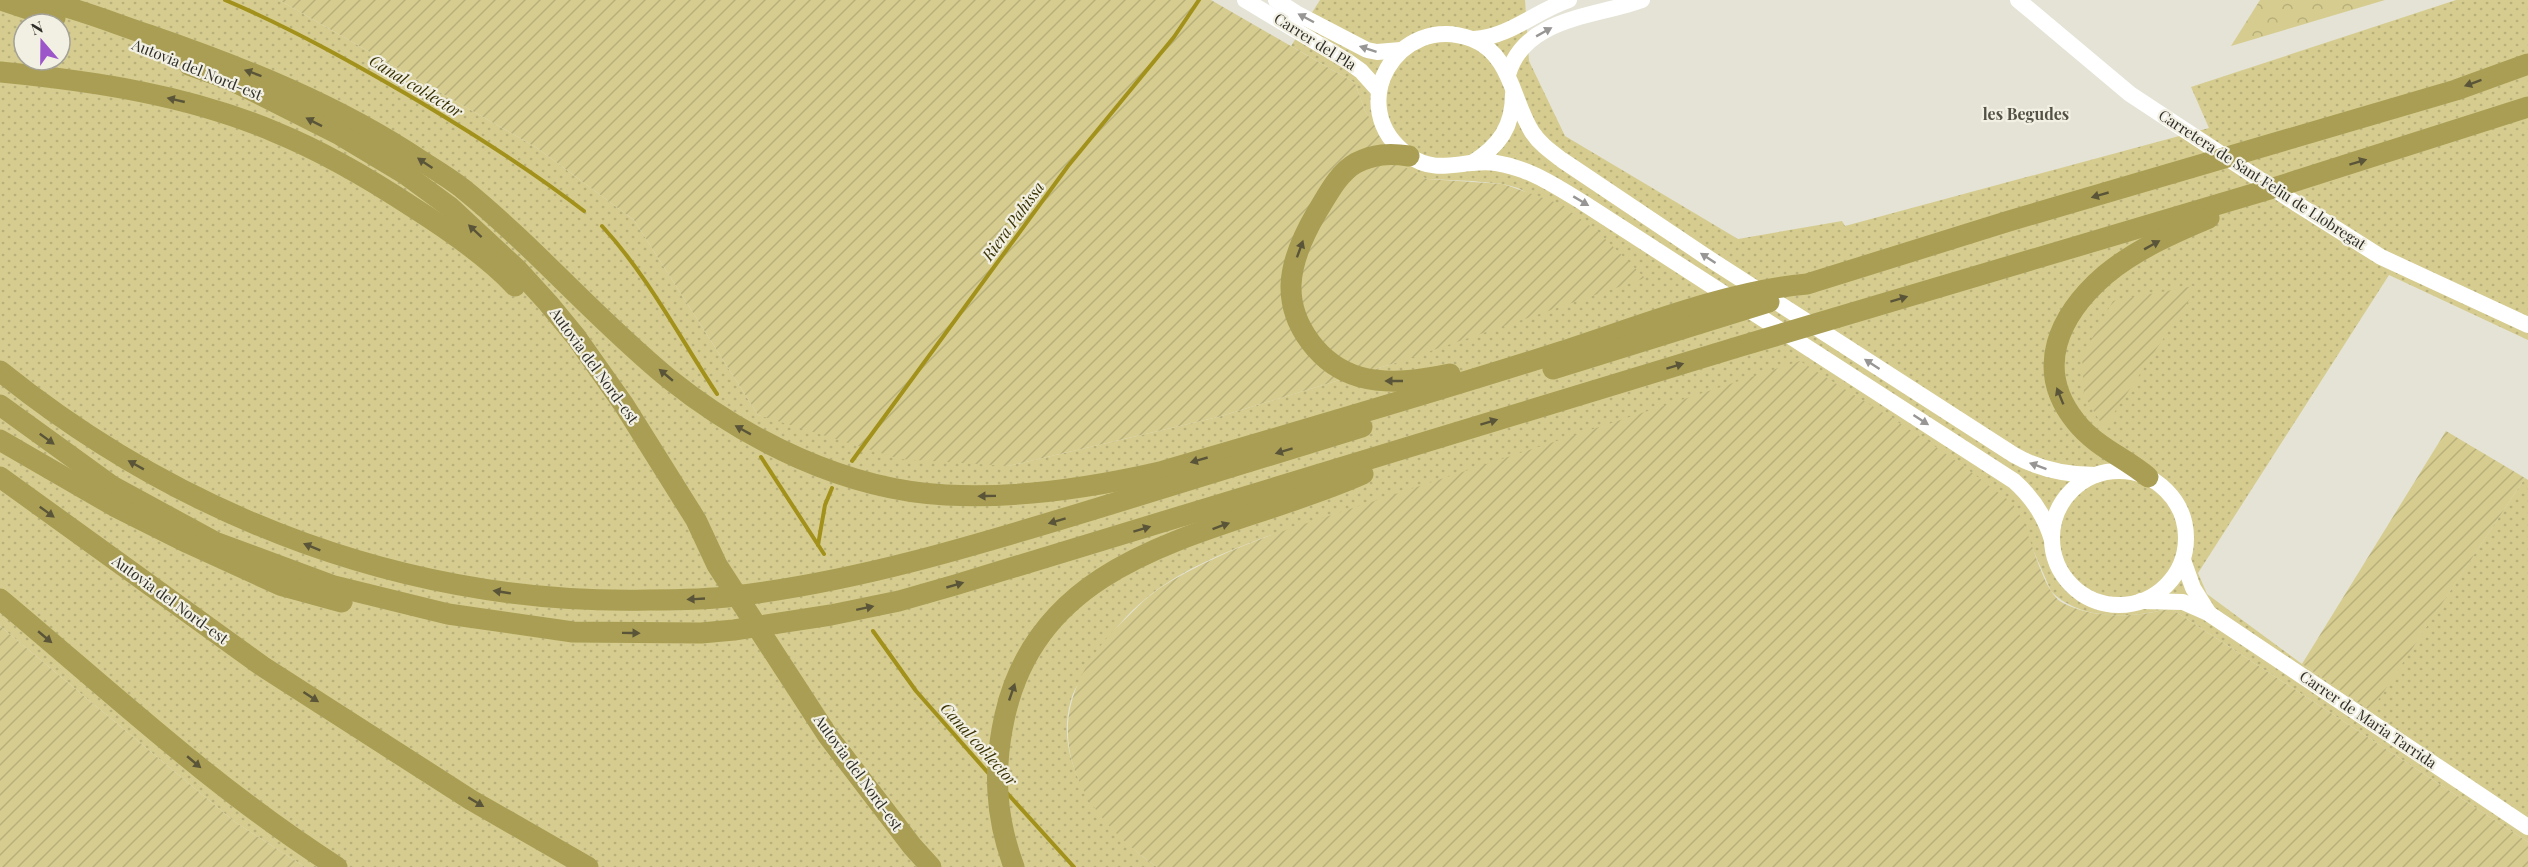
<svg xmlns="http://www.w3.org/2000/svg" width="2528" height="867" font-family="'Playfair Display',serif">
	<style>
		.grass { fill: url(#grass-dots); fill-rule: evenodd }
		.forest { fill: url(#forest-crowns) }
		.garden { fill: url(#garden-furrows) }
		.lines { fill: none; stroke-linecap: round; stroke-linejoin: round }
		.stream { stroke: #a2911b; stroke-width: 4 }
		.secondary { stroke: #fff; stroke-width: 16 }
		.highway { stroke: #aa9e54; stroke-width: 21 }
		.oneway { fill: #979694 }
		.oneway2 { fill: #5a5538 }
		.labels { text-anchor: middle; stroke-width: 4.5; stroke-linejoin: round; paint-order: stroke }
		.street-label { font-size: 15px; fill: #2f2e29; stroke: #f2f0e2 }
		.water-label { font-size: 16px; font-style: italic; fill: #393203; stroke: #f2f0e2 }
		.neighbourhood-label { font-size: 16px; font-weight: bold; fill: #535145; stroke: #f2f0e2 }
	</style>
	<defs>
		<pattern id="grass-dots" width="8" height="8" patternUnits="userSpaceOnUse" patternTransform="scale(1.5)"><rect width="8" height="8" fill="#d6cc8f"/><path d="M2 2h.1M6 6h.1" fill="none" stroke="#b8b07b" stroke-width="1.8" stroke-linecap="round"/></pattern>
		<pattern id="forest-crowns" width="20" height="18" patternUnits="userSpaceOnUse" patternTransform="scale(1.5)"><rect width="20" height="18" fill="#d6cc8f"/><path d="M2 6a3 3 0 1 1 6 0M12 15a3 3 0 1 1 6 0" fill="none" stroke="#b8b07b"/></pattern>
		<pattern id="garden-furrows" width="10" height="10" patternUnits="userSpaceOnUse" patternTransform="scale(1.5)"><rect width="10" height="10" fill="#d6cc8f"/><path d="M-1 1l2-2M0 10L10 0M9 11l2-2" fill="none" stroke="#b8b07b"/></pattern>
	</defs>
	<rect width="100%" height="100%" fill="#e4e3d5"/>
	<!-- grass -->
	<path class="grass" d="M0,0H279L537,148L634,220L758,415L1008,466L1218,417L1395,363L1597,231L1518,188L1503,184L1472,181L1427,179L1414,173L1401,165L1373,124L1365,111L1355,83L1291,46L1320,0H1525L1529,61L1565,136L1738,239L1842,221L1845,226L2209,128L2191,87L2456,0H2528V340L2389,275L2198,573L2207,594L2302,664L2371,710L2525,478L2528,480V842L2170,608C2134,619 2079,621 2051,591L2014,506L1271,535C1230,550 1184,568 1149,596C1126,614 1108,636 1093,661C1086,673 1074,687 1071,700C1051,767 1106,832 1157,867H305L235,822L0,626ZM24,24H60V60H24Z"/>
	<!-- forest -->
	<path class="forest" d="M2260,0H2385L2231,46Z"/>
	<!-- garden -->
	<g class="garden">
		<path d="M279,0H1211L1355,83L1365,111L1401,165L1427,179L1503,184L1560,204L1597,231L1645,278L1395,363L1218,417L1008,466L900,459L758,415L634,220L537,148Z"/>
		<path d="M2199,285L2104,428L2084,395L2082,356L2113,301Z"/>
		<path d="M1800,361C1861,400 1925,436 1983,481C1992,489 2007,497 2015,507C2031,530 2041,592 2063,603C2093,619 2139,618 2170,608L2528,842V867H1157C1063,802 1032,712 1120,624C1133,612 1145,598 1160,588C1194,566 1234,549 1271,535Z"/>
		<path d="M2446,431L2525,478L2371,711L2302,664Z"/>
		<path d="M0,626L235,822L305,867H0Z"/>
	</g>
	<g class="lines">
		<!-- stream -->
		<g class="stream">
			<path d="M225,0C293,29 357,65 420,102C477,136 532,171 584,211"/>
			<path d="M602,226C648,276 680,338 717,394"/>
			<path d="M761,457L824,554"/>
			<path d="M852,461L1068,166L1174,37L1199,0"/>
			<path d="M818,545L825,505L832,488"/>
			<path d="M873,631L916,691L990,775"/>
			<path d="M1007,793L1074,867"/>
		</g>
		<!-- secondary -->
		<g class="secondary">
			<path d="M1245,0L1347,61L1361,71L1379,91"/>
			<path d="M1276,0L1296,13L1367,50L1377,52L1401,50"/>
			<path d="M2018,0L2130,94L2297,204L2381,257L2528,325"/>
			<path d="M1474,39C1509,37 1536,11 1569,0"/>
			<path d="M1508,75C1524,17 1596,17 1642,0"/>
			<path d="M1472,163C1499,146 1513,127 1513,94"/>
			<circle cx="2119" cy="538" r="67"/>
			<path d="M2052,540C2045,516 2032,497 2014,481L1582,202C1554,185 1529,168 1496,163C1464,158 1438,177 1408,155C1342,108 1397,11 1472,39C1511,54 1512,100 1532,132C1540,144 1550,151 1562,160L1705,256L2014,455C2040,470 2066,475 2095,475"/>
			<path d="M2183,560L2193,588L2208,612"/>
			<path d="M2141,601L2183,602L2208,613L2528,827"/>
		</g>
		<!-- highway -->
		<g class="highway">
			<path d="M1,0L55,18"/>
			<path d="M40,0C77,8 113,23 149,35C244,68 336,104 420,160C434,169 449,178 462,188C535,247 596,319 668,378C745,440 846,490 946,495C1018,499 1090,488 1160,472C1293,433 1426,395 1557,353C1635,328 1726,291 1807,284L2009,221L2456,90L2528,64"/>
			<path d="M189,65L231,80L273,101L340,135L405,174L450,207L518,270L548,303L576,337L624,405L696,520L717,565L828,736L912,846L931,867"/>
			<path d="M0,72C93,81 188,95 275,132C324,152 370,179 414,208C447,229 488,257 515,286"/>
			<path d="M1409,156C1389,153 1374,154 1356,163C1338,173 1327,196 1317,212C1304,234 1292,259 1291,285C1290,326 1321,366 1360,377C1390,385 1421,380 1450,374"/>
			<path d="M1553,369L1769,302"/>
			<path d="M0,371C184,519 410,605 648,600C676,600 706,600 734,596C854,582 970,547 1085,512C1178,484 1270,455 1362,427"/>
			<path d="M0,405L112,486L215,542L334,586L448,614L573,632L701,633L734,630L831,615L899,601L955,585L1741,346L2280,186L2528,107"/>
			<path d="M0,440L114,506L188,543L280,585L342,602"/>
			<path d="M0,477L262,666L471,800L588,867"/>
			<path d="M2148,477C2124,457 2096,447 2076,422C2033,369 2059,315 2105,275C2135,250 2173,233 2209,218"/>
			<path d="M0,599C110,691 216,790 337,867"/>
			<path d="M1014,867C995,816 993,768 1005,715C1044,544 1229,534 1363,474"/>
		</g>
	</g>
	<!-- one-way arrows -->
	<defs><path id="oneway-solid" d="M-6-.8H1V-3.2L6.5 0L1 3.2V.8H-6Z" transform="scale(1.5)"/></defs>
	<g class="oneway">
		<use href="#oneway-solid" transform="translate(1306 18) rotate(-152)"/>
		<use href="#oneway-solid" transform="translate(1544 32) rotate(-29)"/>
		<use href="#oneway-solid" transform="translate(1368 49) rotate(-162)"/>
		<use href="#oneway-solid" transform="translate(1581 201) rotate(31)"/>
		<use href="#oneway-solid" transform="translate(1708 258) rotate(-147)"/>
		<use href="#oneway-solid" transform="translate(1872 364) rotate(-147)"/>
		<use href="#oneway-solid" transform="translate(1921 420) rotate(33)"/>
		<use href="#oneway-solid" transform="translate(2038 466) rotate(-160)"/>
	</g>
	<g class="oneway2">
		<use href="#oneway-solid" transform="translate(253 73) rotate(-160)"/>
		<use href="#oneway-solid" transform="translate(2473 83) rotate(160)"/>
		<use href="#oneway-solid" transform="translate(176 100) rotate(-167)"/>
		<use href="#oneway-solid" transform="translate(314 122) rotate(-153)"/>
		<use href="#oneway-solid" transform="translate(2358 162) rotate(-17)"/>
		<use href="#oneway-solid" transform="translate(425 163) rotate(-146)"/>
		<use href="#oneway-solid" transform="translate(2100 195) rotate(164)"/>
		<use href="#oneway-solid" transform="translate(475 231) rotate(-137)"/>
		<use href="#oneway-solid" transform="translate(2152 245) rotate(-29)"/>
		<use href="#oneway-solid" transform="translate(1300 249) rotate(-70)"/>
		<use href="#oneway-solid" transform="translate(1899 299) rotate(-17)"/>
		<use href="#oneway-solid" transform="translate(1675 366) rotate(-17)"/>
		<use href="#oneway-solid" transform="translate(666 375) rotate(-140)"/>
		<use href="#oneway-solid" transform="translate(1394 381) rotate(180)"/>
		<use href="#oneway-solid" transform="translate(2060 396) rotate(-112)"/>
		<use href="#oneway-solid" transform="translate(1489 422) rotate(-17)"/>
		<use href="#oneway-solid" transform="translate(743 430) rotate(-151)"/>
		<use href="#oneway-solid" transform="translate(47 439) rotate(36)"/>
		<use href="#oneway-solid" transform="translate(1284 451) rotate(163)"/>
		<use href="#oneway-solid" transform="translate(1199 460) rotate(164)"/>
		<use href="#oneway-solid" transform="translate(136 465) rotate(-151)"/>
		<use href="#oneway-solid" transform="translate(987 496) rotate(179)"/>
		<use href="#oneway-solid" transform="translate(47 512) rotate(36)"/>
		<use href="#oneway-solid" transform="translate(1057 521) rotate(163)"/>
		<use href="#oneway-solid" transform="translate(1221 526) rotate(-20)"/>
		<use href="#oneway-solid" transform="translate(1142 529) rotate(-17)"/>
		<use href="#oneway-solid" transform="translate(312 547) rotate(-158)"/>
		<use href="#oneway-solid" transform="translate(955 585) rotate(-16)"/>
		<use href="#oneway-solid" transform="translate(502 592) rotate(-171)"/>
		<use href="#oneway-solid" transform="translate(696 599) rotate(177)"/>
		<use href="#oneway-solid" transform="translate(865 608) rotate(-12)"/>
		<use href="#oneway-solid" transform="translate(631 633) rotate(1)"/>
		<use href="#oneway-solid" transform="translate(45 637) rotate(40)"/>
		<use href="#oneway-solid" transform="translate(1012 692) rotate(-71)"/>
		<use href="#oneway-solid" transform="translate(311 697) rotate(33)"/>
		<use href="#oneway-solid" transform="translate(194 762) rotate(40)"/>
		<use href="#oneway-solid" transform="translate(476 802) rotate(31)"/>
	</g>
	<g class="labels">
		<!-- street labels -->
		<g class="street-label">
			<text transform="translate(1315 42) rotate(32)" y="5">Carrer del Pla</text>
			<text transform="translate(197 70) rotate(22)" y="5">Autovia del Nord-est</text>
			<text transform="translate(2262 180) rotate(33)" y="5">Carretera de Sant Feliu de Llobregat</text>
			<text transform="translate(594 366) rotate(54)" y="5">Autovia del Nord-est</text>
			<text transform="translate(170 600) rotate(36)" y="5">Autovia del Nord-est</text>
			<text transform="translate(2368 720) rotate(34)" y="5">Carrer de Maria Tarrida</text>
			<text transform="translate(858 773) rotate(54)" y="5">Autovia del Nord-est</text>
		</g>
		<!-- water labels -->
		<g class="water-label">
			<text transform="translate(416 86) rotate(31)" y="6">Canal col·lector</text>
			<text transform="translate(1013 221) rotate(-54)" y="6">Riera Pahissa</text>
			<text transform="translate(979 744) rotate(48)" y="6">Canal col·lector</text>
		</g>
		<!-- neighbourhood labels -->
		<g class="neighbourhood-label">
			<text x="2026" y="120">les Begudes</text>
		</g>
	</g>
	<!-- north arrow -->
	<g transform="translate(42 42) rotate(340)"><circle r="28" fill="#f2f0e2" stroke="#a4a298" stroke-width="1.5"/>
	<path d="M0-4.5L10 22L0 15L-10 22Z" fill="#9d56ca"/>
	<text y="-9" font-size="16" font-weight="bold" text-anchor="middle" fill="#2f2e29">N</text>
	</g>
</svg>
